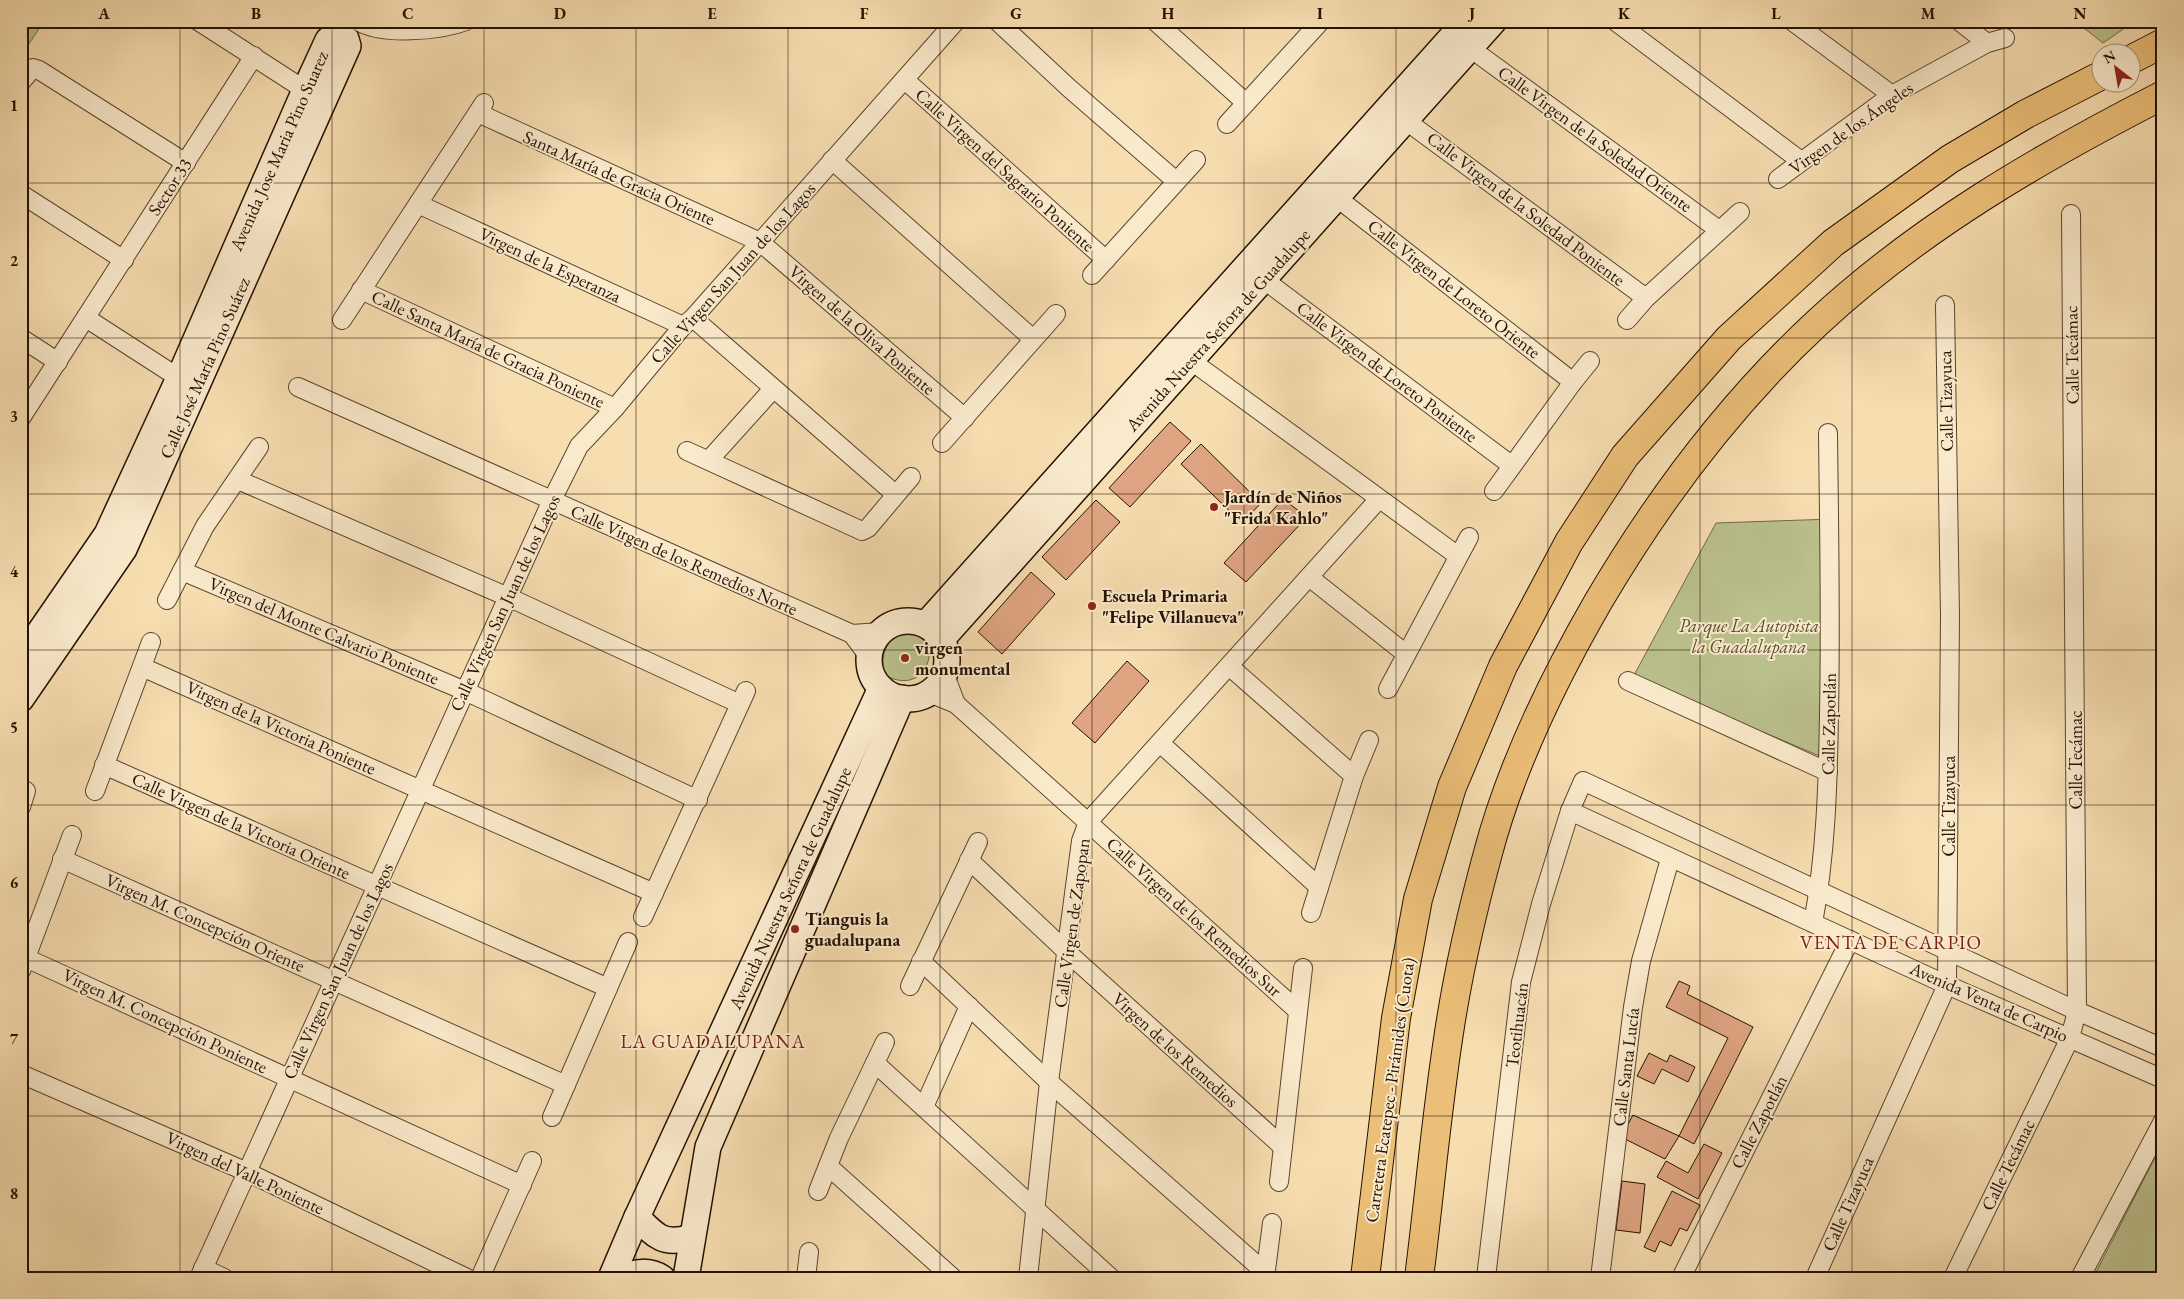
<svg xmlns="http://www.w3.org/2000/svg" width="2184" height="1299" font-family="'EB Garamond',serif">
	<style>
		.green { fill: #bbc18d; stroke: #706948 }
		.building { fill: #dfa582; stroke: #251102 }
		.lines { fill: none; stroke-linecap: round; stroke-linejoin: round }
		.street-casing { stroke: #5a442e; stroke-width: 20 }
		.secondary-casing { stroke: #251102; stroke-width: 28 }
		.highway-casing { stroke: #251102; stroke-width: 30 }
		.street { stroke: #faeacc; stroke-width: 18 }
		.secondary { stroke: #faeacc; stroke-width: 25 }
		.highway { stroke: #ecbf78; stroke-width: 28 }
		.grid { fill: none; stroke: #251102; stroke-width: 1; stroke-opacity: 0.55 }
		.poi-dot { fill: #8f2418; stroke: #faeacc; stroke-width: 2 }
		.labels { text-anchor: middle; stroke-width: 4; stroke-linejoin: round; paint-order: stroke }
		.street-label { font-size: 18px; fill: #251102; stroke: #faeacc }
		.poi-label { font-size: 18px; font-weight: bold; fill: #251102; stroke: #faeacc; text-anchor: start }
		.park-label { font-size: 18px; font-style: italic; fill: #5a4f33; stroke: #faeacc }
		.neighbourhood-label { font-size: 19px; letter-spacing: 1px; fill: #7a1f14; stroke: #faeacc }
		.neatline { fill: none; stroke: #251102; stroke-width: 2 }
		.grid-label { font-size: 16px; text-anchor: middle; font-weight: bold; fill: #251102 }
	</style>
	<rect width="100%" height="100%" fill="#f7deb1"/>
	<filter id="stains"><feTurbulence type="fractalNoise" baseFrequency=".004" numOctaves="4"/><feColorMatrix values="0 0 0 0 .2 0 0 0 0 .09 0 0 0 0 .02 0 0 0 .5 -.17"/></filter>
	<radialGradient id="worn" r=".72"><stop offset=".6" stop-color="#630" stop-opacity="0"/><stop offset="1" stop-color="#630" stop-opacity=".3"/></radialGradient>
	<!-- green -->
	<g class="green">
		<path d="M21,21H44L21,56Z"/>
		<path d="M2075,21H2135L2103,43Z"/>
		<path d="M1833,519L1829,760L1633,677L1716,523Z"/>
		<path d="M916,627L928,634C936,665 918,693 884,675C879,649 891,633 916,627Z"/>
		<path d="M2163,1142V1278H2093Z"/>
	</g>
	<!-- building -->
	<g class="building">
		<path d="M1170,422L1191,441L1130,507L1109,488Z"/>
		<path d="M1201,444L1261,503L1242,523L1181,464Z"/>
		<path d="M1283,499L1307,517L1246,582L1224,563Z"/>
		<path d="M1096,500L1120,522L1066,580L1042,557Z"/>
		<path d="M1031,572L1055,594L1002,654L978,632Z"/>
		<path d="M1127,661L1149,681L1095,743L1072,723Z"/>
		<path d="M1679,981L1690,986L1687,994L1753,1027L1694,1144L1679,1136L1728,1038L1666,1007Z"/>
		<path d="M1649,1053L1667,1062L1670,1055L1695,1067L1688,1082L1662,1069L1654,1084L1637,1076Z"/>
		<path d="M1633,1115L1679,1136L1665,1159L1621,1137Z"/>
		<path d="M1704,1144L1722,1153L1698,1199L1657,1177L1666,1161L1688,1173Z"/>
		<path d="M1622,1181L1645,1184L1640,1233L1616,1230Z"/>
		<path d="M1672,1191L1700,1205L1687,1231L1680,1228L1671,1246L1660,1241L1655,1252L1644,1247Z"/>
	</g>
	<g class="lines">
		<defs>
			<g id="street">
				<path d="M198,21L305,90"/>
				<path d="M358,21C382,36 440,31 466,21"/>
				<path d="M997,21L1069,88L1176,181"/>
				<path d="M1155,21L1246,103"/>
				<path d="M1615,21L1801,161"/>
				<path d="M1792,21L1892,95"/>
				<path d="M1959,21L1987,43"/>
				<path d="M1470,48L1719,230"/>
				<path d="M905,80L1106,260"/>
				<path d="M21,82L33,68L39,70L186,163"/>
				<path d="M478,113L760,242L965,418"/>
				<path d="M1405,120L1646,298"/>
				<path d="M1227,124L1321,21"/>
				<path d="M832,160L1033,339"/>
				<path d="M1778,179L1892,95L1987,43L2005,38"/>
				<path d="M21,194L124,260"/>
				<path d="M1336,197L1573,382"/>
				<path d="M418,204L683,326"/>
				<path d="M1092,275L1196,160"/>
				<path d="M1263,279L1511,465"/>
				<path d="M361,290L615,408"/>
				<path d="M86,318L179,378L189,382"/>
				<path d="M693,318L895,494"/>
				<path d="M342,320L484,103"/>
				<path d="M1627,320L1646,298L1740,212"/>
				<path d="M21,338L58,362"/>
				<path d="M1190,360L1458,556"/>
				<path d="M298,387L852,634L869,657"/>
				<path d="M21,418L254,56"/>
				<path d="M942,443L1056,314"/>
				<path d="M687,451L862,531L868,528L911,477"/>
				<path d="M709,460L773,389"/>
				<path d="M238,480L508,597L740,704"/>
				<path d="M1494,491L1573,382L1590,361"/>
				<path d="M182,571L465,691L698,800"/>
				<path d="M1309,577L1406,654"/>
				<path d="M167,600L205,526L259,447"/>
				<path d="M852,634L880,632"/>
				<path d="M1229,666L1354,776"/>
				<path d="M142,667L654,893"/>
				<path d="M945,675L956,704"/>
				<path d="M1628,681L1828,772"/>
				<path d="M1388,689L1469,537"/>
				<path d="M929,693L956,704L1298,1011"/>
				<path d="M1160,743L1319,887"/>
				<path d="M104,765L608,988"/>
				<path d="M21,788L26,791L21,807"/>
				<path d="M95,791L151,642"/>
				<path d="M1570,811L1947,985L2163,1079"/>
				<path d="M62,859L566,1085"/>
				<path d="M969,860L1067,952L1283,1147"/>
				<path d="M1311,913L1354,776L1369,740"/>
				<path d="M643,917L746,691"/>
				<path d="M1813,923C1826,854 1828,783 1829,713C1831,619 1829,526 1828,433"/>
				<path d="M26,958L522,1185"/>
				<path d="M921,961L1049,1082L1266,1273"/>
				<path d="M21,971L72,835"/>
				<path d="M910,986L978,842"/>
				<path d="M875,1063L1111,1278"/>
				<path d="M21,1074L247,1172L467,1278"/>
				<path d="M924,1107L969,1006"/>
				<path d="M552,1117L628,942"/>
				<path d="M828,1166L953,1278"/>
				<path d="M1279,1182L1303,968"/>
				<path d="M818,1191L839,1138L885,1042"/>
				<path d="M203,1268L224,1278"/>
				<path d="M199,1278L552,500L579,446L615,408L683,326L693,318L956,21"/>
				<path d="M480,1278L532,1161"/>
				<path d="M806,1278L809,1252"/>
				<path d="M1028,1278L1049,1082L1081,841L1088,822L1379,499"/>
				<path d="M1265,1278L1272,1223"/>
				<path d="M1486,1278L1521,982L1541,904L1570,811L1583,781L2077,1011L2163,1048"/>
				<path d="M1600,1278L1633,1007L1641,961L1670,859"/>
				<path d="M1681,1278L1850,940"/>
				<path d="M1815,1278L1947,985L1950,615L1945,305"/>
				<path d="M1953,1278L2070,1038L2077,1011L2071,214"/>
				<path d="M2080,1278L2163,1121"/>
			</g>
			<g id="secondary">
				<circle cx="908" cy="660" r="39"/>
				<path d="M926,624L1466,21"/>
				<path d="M942,639L1494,21"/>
				<path d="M21,659L107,534L179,378L305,90L328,40L337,33L346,39L348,46L124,549L21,699"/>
				<path d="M637,1217C655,1236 664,1246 691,1237"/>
				<path d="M611,1278L637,1217L881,688"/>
				<path d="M622,1278C635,1271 650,1270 662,1278"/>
				<path d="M686,1278L708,1147L902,698"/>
			</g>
			<g id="highway">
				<path d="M2132,59L2163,43"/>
				<path d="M1365,1278L1396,1018L1418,899L1452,787L1503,666L1569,542L1625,456L1729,338L1833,243L1950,159L2026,114L2102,75"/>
				<path d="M1419,1278C1430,1192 1437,1105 1451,1020C1460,964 1473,908 1488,853C1511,766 1553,680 1598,602C1658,500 1730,404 1817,323C1919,228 2040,158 2163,95"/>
			</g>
		</defs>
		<!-- street casing -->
		<use href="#street" class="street-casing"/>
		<!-- secondary casing -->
		<use href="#secondary" class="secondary-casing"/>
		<!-- highway casing -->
		<use href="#highway" class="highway-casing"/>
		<!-- street -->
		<use href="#street" class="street"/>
		<!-- secondary -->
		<use href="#secondary" class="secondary"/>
		<!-- highway -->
		<use href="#highway" class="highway"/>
	</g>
	<!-- grid -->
	<path class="grid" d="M180,21V1278M332,21V1278M484,21V1278M636,21V1278M788,21V1278M940,21V1278M1092,21V1278M1244,21V1278M1396,21V1278M1548,21V1278M1700,21V1278M1852,21V1278M2004,21V1278M21,183H2163M21,338H2163M21,494H2163M21,650H2163M21,805H2163M21,961H2163M21,1116H2163"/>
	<!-- markers -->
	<g class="poi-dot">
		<circle cx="1214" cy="507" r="5"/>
		<circle cx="1092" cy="606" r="5"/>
		<circle cx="905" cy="658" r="5"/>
		<circle cx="795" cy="929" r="5"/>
	</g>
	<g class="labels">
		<!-- street labels -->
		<g class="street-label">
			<text transform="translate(1851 128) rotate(-35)" y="6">Virgen de los Ángeles</text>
			<text transform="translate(1595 139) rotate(36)" y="6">Calle Virgen de la Soledad Oriente</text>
			<text transform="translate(279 151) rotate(-66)" y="6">Avenida Jose Maria Pino Suarez</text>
			<text transform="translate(1005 170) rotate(42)" y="6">Calle Virgen del Sagrario Poniente</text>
			<text transform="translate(619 178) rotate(24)" y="6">Santa María de Gracia Oriente</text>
			<text transform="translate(170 187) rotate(-57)" y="6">Sector 33</text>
			<text transform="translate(1526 209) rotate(37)" y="6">Calle Virgen de la Soledad Poniente</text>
			<text transform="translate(550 265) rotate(25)" y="6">Virgen de la Esperanza</text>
			<text transform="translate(733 273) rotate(-48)" y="6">Calle Virgen San Juan de los Lagos</text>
			<text transform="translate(1454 289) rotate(38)" y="6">Calle Virgen de Loreto Oriente</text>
			<text transform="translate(862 330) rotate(41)" y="6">Virgen de la Oliva Poniente</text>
			<text transform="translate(1218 330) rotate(-48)" y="6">Avenida Nuestra Señora de Guadalupe</text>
			<text transform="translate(488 349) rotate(25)" y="6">Calle Santa María de Gracia Poniente</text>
			<text transform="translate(2072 355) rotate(-91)" y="6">Calle Tecámac</text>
			<text transform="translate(205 368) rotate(-66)" y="6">Calle José María Pino Suárez</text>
			<text transform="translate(1387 372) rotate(37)" y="6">Calle Virgen de Loreto Poniente</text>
			<text transform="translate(1946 401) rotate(-91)" y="6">Calle Tizayuca</text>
			<text transform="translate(684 560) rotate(24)" y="6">Calle Virgen de los Remedios Norte</text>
			<text transform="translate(505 603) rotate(-65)" y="6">Calle Virgen San Juan de los Lagos</text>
			<text transform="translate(324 631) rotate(23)" y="6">Virgen del Monte Calvario Poniente</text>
			<text transform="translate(1829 724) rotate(-89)" y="6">Calle Zapotlán</text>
			<text transform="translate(281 728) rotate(24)" y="6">Virgen de la Victoria Poniente</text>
			<text transform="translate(2076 760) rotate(-90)" y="6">Calle Tecámac</text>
			<text transform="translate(1949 806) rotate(-90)" y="6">Calle Tizayuca</text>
			<text transform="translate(241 826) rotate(24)" y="6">Calle Virgen de la Victoria Oriente</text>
			<text transform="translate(790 888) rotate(-65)" y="6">Avenida Nuestra Señora de Guadalupe</text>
			<text transform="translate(1194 917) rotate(42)" y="6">Calle Virgen de los Remedios Sur</text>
			<text transform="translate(205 923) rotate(24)" y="6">Virgen M. Concepción Oriente</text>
			<text transform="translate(1072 923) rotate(-82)" y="6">Calle Virgen de Zapopan</text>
			<text transform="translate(338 971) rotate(-65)" y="6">Calle Virgen San Juan de los Lagos</text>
			<text transform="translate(1989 1002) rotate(24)" y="6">Avenida Venta de Carpio</text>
			<text transform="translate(165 1021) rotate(25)" y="6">Virgen M. Concepción Poniente</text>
			<text transform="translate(1517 1025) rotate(-83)" y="6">Teotihuacán</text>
			<text transform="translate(1175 1050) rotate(42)" y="6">Virgen de los Remedios</text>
			<text transform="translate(1626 1067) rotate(-83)" y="6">Calle Santa Lucía</text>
			<text transform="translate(1390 1090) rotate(-82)" y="6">Carretera Ecatepec - Pirámides (Cuota)</text>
			<text transform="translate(1759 1122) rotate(-63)" y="6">Calle Zapotlán</text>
			<text transform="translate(2008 1165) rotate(-64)" y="6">Calle Tecámac</text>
			<text transform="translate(245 1173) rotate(25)" y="6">Virgen del Valle Poniente</text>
			<text transform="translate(1848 1204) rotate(-66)" y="6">Calle Tizayuca</text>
		</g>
		<!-- poi labels -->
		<g class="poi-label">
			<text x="1224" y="503">Jardín de Niños<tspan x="1224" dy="21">"Frida Kahlo"</tspan></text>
			<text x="1102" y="602">Escuela Primaria<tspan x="1102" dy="21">"Felipe Villanueva"</tspan></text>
			<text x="915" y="654">virgen<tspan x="915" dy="21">monumental</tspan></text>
			<text x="805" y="925">Tianguis la<tspan x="805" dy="21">guadalupana</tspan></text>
		</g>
		<!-- park labels -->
		<g class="park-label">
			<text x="1749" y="632">Parque La Autopista<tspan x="1749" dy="21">la Guadalupana</tspan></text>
		</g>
		<!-- neighbourhood labels -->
		<g class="neighbourhood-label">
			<text x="1891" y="949">VENTA DE CARPIO</text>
			<text x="713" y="1048">LA GUADALUPANA</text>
		</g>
	</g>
	<!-- margin -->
	<rect width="2184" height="1299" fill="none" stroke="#f7deb1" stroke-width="55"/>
	<!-- north arrow -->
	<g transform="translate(2116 68) rotate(329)"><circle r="24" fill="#faeacc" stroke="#a5937b"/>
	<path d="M0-4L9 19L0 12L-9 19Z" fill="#8f2418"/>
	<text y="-8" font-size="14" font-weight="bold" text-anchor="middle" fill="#251102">N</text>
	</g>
	<rect x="28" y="28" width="2128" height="1244" class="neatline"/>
	<g class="grid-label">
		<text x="104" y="19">A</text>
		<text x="256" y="19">B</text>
		<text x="408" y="19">C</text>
		<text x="560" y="19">D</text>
		<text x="712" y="19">E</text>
		<text x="864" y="19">F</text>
		<text x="1016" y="19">G</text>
		<text x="1168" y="19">H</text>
		<text x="1320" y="19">I</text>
		<text x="1472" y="19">J</text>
		<text x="1624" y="19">K</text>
		<text x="1776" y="19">L</text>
		<text x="1928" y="19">M</text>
		<text x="2080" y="19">N</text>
		<text x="14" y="111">1</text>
		<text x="14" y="266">2</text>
		<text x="14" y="422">3</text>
		<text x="14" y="577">4</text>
		<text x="14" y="733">5</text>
		<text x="14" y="888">6</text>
		<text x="14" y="1044">7</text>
		<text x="14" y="1199">8</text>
	</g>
	<rect width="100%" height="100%" filter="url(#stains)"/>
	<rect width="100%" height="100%" fill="url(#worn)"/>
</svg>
